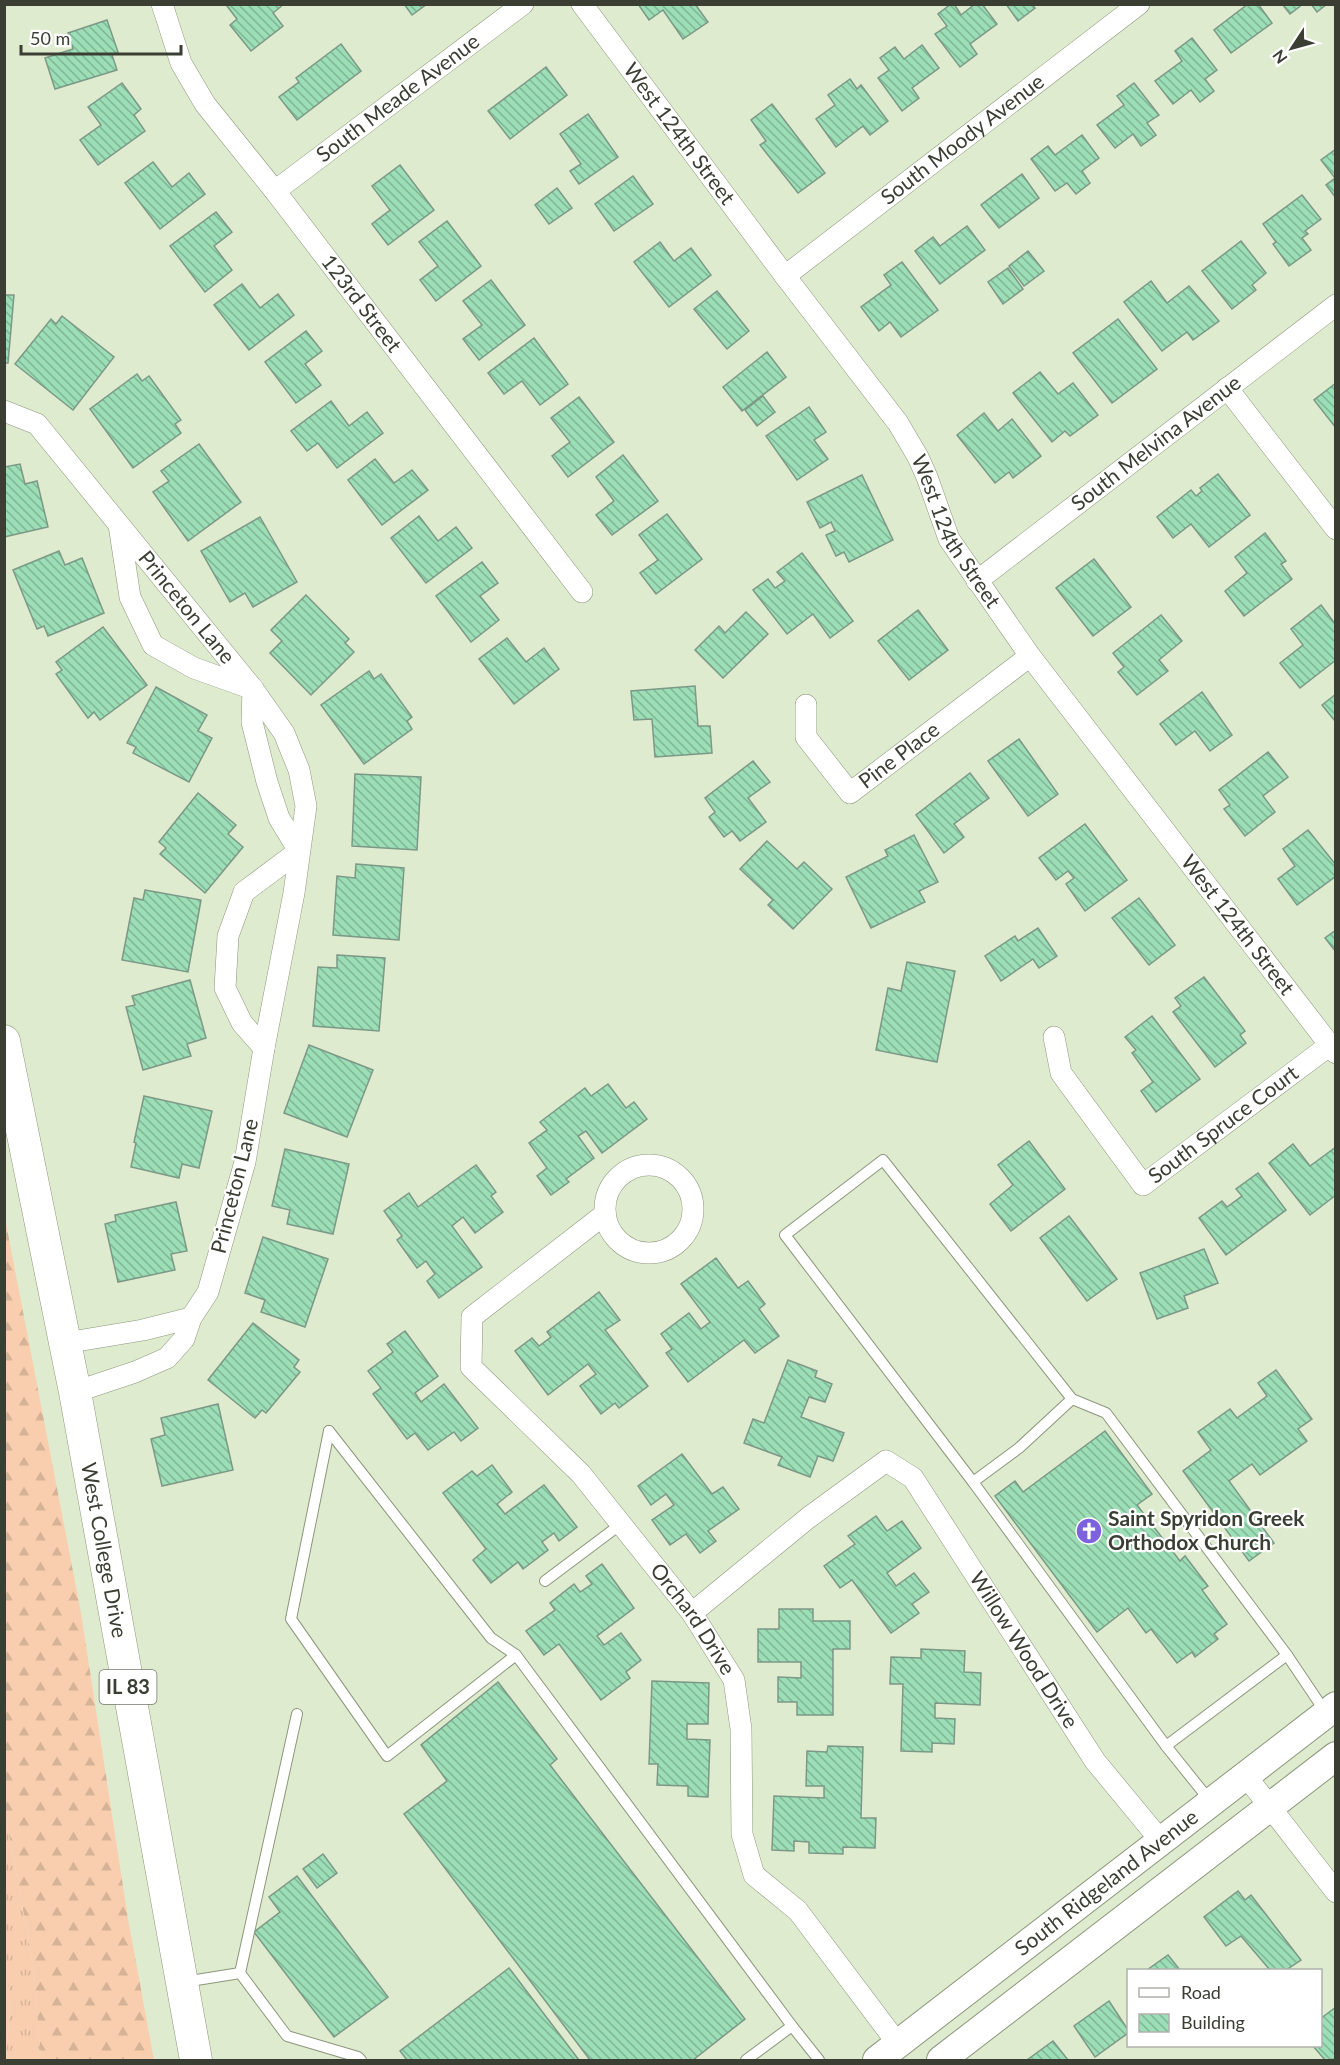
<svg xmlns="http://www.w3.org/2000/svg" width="1340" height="2065" font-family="Lato,sans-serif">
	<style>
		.grass { fill: url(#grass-tufts) }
		.forest { fill: url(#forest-firs) }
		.park { fill: #f9ceae }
		.building { fill: url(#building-back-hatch); stroke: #7c9887; stroke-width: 1.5 }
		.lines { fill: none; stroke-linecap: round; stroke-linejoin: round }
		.lane-casing { stroke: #8c967c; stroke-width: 12 }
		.street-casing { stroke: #8c967c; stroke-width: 22 }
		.secondary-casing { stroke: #8c967c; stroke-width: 30 }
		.primary-casing { stroke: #8c967c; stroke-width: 33 }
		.lane { stroke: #fff; stroke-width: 10 }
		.street { stroke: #fff; stroke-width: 21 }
		.secondary { stroke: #fff; stroke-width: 28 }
		.primary { stroke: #fff; stroke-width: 32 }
		.labels { text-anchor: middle; stroke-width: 4.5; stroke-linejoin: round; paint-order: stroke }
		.shield { fill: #fff; stroke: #757870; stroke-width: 1.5 }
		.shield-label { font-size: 20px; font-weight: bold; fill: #3a3e33 }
		.street-label { font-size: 21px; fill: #3a3e33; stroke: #fff }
		.poi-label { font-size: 21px; font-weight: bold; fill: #3a3e33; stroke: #fff; text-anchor: start }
	</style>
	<defs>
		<pattern id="grass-tufts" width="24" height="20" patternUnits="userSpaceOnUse" patternTransform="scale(1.5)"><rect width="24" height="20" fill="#f9ceae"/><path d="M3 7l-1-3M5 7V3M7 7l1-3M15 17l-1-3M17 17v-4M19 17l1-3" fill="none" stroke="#d6b296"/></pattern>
		<pattern id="forest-firs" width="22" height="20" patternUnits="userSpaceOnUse" patternTransform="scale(1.5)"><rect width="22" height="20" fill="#f9ceae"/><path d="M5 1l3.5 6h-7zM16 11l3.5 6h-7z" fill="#d6b296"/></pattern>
		<pattern id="building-back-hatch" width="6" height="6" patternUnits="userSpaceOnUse" patternTransform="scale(1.5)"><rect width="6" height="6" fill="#9cdeb6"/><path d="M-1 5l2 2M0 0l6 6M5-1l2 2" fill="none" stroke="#80b595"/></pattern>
	</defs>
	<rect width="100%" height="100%" fill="#dfebce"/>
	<!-- grass -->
	<path class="grass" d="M4,1808L33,1963L41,2060H6L10,2008L4,1945Z"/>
	<!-- forest -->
	<path class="forest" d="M4,1213L81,1613L128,1919L154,2060H41L33,1963L4,1808Z"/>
	<!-- park -->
	<path class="park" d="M5,1945L10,2008L6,2060H4Z"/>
	<!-- building -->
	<g class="building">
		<path d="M229,4H284L273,13L283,26L251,51L230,25L237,19L227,6Z"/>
		<path d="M404,4H427L412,15Z"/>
		<path d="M638,4H695L708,22L683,39L663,10L649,20Z"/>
		<path d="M951,4H954L961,15L975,4H982L997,24L970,44L977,54L960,67L935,34L947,26L938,14Z"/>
		<path d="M1006,4H1032L1035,8L1018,21Z"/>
		<path d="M1248,4H1258L1272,23L1231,53L1214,30Z"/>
		<path d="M1282,4H1303L1290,14Z"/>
		<path d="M1311,4H1327L1317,12Z"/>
		<path d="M107,20L118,52L112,55L117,70L55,89L45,58L73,49L68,33Z"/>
		<path d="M1192,38L1217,70L1205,79L1214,91L1200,102L1191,90L1173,104L1155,81L1182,61L1175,51Z"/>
		<path d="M341,44L361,71L297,120L279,97L299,82L296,78Z"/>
		<path d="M922,45L939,68L912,88L919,98L902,111L878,78L889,70L880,58L895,47L904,59Z"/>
		<path d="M546,67L567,95L510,139L488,111Z"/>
		<path d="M850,79L857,89L861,85L888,121L870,135L863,126L836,147L816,119L835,105L828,95Z"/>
		<path d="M122,83L141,109L134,115L145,131L98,165L80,140L101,125L88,107Z"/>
		<path d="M1134,83L1159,115L1147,123L1156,135L1141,146L1133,134L1115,148L1097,125L1124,105L1117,96Z"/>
		<path d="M772,104L825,173L798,193L760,145L766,141L751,120Z"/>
		<path d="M588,114L618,157L579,184L570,171L581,164L560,134Z"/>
		<path d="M1082,135L1099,158L1082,171L1090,183L1076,194L1067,183L1055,191L1031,159L1048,146L1055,155Z"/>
		<path d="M1336,149V198L1326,185L1335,178L1321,160Z"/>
		<path d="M153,162L172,187L189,173L205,194L160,229L125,183Z"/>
		<path d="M400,165L434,210L388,245L372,224L390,210L372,186Z"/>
		<path d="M1022,174L1039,198L999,228L981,205Z"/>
		<path d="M633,176L653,204L614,231L595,204Z"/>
		<path d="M557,188L572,208L549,224L535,205Z"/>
		<path d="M1302,195L1321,219L1305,231L1308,234L1302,238L1311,250L1289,266L1273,244L1276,242L1263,224Z"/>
		<path d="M216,212L232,232L214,246L232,270L205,292L170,246Z"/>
		<path d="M447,221L481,266L436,301L420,280L438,266L419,242Z"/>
		<path d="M967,226L985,250L940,284L915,251L933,237L940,246Z"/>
		<path d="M1241,241L1266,273L1252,285L1256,290L1232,309L1202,271Z"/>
		<path d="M660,242L674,261L691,248L711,275L669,307L634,262Z"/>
		<path d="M1028,251L1044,271L1024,286L1009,266Z"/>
		<path d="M902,262L938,310L901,337L890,322L879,331L861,307L891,285L884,275Z"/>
		<path d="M1008,268L1023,289L1003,304L988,282Z"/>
		<path d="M491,280L525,325L479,360L463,339L482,325L463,301Z"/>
		<path d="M1151,281L1167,303L1189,286L1219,321L1193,340L1187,332L1162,351L1124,302Z"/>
		<path d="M242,284L260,308L278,294L294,315L249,350L214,305Z"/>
		<path d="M717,291L749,331L727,349L694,309Z"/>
		<path d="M4,295H14L8,363H4Z"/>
		<path d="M62,316L114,357L73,410L15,364L51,319L56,324Z"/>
		<path d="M1118,319L1157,369L1112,403L1073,353Z"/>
		<path d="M306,331L322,351L305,364L321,385L296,403L265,362Z"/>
		<path d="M534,338L568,384L540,405L522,381L504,394L488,373Z"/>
		<path d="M767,352L786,377L742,411L723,387Z"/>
		<path d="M1040,372L1058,394L1073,383L1098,415L1070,436L1065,431L1052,442L1013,393Z"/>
		<path d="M137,374L142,381L149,376L181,420L175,424L181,433L133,468L90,409Z"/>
		<path d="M1336,383V428L1314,400Z"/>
		<path d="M763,396L775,412L757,426L745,410Z"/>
		<path d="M579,397L614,442L568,477L552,456L570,442L551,418Z"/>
		<path d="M331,401L349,426L367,412L383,433L337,468L318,443L307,451L291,431Z"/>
		<path d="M809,407L826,432L814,440L828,459L797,480L766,436Z"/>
		<path d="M984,413L998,431L1012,419L1041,456L1013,478L1009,472L995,483L957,435Z"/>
		<path d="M199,444L241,502L188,541L153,492L169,481L161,471Z"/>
		<path d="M623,455L658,501L612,535L596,515L614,501L596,477Z"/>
		<path d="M375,459L394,483L412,470L428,490L382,525L348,480Z"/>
		<path d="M20,464L25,484L37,481L48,527L4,537V467Z"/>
		<path d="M1218,474L1250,515L1209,547L1191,524L1173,538L1157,517L1191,490L1196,496L1202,491L1200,488Z"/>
		<path d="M862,475L893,540L849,562L844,552L836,556L826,535L835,531L831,522L820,528L807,502Z"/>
		<path d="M667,514L702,559L656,594L640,573L658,560L639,535Z"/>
		<path d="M419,516L438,541L456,527L472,548L426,583L391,538Z"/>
		<path d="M260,517L297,582L253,607L245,593L230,602L201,551Z"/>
		<path d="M1265,533L1286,561L1281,564L1292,579L1244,616L1225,591L1247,573L1235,557Z"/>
		<path d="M59,551L65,565L82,558L104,613L48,636L44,626L37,629L13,570Z"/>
		<path d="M802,553L853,621L830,638L813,614L787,634L753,590L768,579L775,588L785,581L777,572Z"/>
		<path d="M1094,559L1131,607L1093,636L1056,588Z"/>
		<path d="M482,562L498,583L480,596L499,620L471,642L436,596Z"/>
		<path d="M306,595L349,639L345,643L354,652L311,695L270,653L282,641L271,630Z"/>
		<path d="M1321,605L1336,625V660L1300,688L1280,663L1303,645L1291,629Z"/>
		<path d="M918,610L948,650L909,680L878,641Z"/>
		<path d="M746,612L768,634L723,678L695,650L719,626L725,633Z"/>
		<path d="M1161,615L1182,641L1159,660L1168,671L1137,695L1118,672L1124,667L1113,653Z"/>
		<path d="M103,627L147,685L100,720L94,712L88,718L56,674L62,670L56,662Z"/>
		<path d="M507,638L526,662L544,648L559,669L514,704L479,659Z"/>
		<path d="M369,671L374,679L381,674L412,717L407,721L412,729L364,764L321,705Z"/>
		<path d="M695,686L698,726H710L712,753L655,757L652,719L634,720L631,691Z"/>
		<path d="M156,687L207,715L198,731L212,738L189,782L133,753L136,747L127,743Z"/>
		<path d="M1202,692L1232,735L1210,751L1195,731L1176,745L1160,724Z"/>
		<path d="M1336,694V721H1335L1322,705Z"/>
		<path d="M1019,739L1058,794L1028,816L988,761Z"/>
		<path d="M1268,752L1288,777L1263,796L1275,812L1245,836L1224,809L1230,805L1219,790Z"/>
		<path d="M753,761L770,782L748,798L766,822L740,841L732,831L724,837L709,817L715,812L705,798Z"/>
		<path d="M970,773L989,798L954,824L964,837L944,853L916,815Z"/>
		<path d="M355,774L421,777L417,850L352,846Z"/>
		<path d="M198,793L236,825L228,834L243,847L205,893L160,854L166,848L159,842Z"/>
		<path d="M1085,824L1127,880L1085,911L1066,884L1074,878L1068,871L1056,880L1039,858Z"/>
		<path d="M1308,830L1336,865V876L1297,905L1278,879L1295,866L1283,849Z"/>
		<path d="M914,835L938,882L919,891L925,902L871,928L846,877L888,856L885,850Z"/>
		<path d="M767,841L797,869L804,862L832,889L793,929L768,905L773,900L740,869Z"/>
		<path d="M356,864L404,868L399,940L333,935L337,876L355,878Z"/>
		<path d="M145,890L201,900L188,972L122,960L134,898L143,900Z"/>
		<path d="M1139,898L1175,945L1149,965L1112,918Z"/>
		<path d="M1038,928L1057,956L1039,968L1033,959L1001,981L985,956L1015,936L1018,941Z"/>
		<path d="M1336,930V952L1325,938Z"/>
		<path d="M337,955L385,958L379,1031L313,1026L318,967L337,968Z"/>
		<path d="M907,962L955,971L937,1062L876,1050L888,988L901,991Z"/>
		<path d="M1204,977L1245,1031L1240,1035L1246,1043L1215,1067L1173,1012L1181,1006L1175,998Z"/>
		<path d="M190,980L206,1038L187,1044L191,1056L143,1070L126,1007L135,1005L132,996Z"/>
		<path d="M1152,1016L1200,1079L1156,1112L1141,1091L1153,1082L1132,1053L1136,1050L1125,1037Z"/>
		<path d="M309,1045L373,1070L347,1137L284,1113Z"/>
		<path d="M608,1084L626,1108L634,1102L647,1119L602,1153L586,1131L578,1136L594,1158L566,1179L569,1182L551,1195L537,1176L547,1168L529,1143L547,1130L540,1122L585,1088L591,1096Z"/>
		<path d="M144,1096L212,1111L199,1168L182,1164L179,1178L131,1167L136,1143L134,1142Z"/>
		<path d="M1029,1141L1065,1189L1011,1231L990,1204L1013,1185L998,1165Z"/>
		<path d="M1293,1144L1310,1166L1336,1147V1195L1310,1215L1269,1163Z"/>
		<path d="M285,1149L349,1164L333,1234L287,1224L290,1210L272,1206Z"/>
		<path d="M476,1165L496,1192L491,1196L503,1212L475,1233L463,1217L452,1226L482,1267L439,1298L427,1281L435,1274L426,1261L417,1268L397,1240L402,1236L384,1211L409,1193L418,1207Z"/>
		<path d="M1258,1173L1286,1210L1226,1255L1199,1218L1222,1201L1227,1207L1242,1196L1236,1189Z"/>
		<path d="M176,1202L187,1251L171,1254L175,1270L118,1282L105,1224L116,1221L115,1215Z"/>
		<path d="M1069,1216L1117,1279L1087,1301L1040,1238Z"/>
		<path d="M263,1237L328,1259L305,1327L261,1312L265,1300L245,1293Z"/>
		<path d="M1204,1249L1218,1283L1184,1296L1188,1308L1157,1319L1140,1273Z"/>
		<path d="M716,1258L738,1288L748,1281L765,1304L759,1309L779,1336L755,1353L744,1340L688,1382L666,1353L672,1349L661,1334L689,1313L701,1329L710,1322L681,1284Z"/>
		<path d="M599,1292L620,1320L605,1330L648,1386L619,1408L615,1403L601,1414L580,1386L596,1374L588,1364L548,1395L515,1351L532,1338L539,1346L551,1337L547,1332Z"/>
		<path d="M253,1323L299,1360L294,1367L300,1372L266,1413L262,1410L255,1418L208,1380Z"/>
		<path d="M405,1331L438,1376L415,1393L421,1402L444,1384L478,1428L461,1441L454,1432L428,1450L415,1433L407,1439L373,1394L381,1388L368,1371L393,1352L387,1344Z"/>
		<path d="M788,1360L817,1371L815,1377L832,1384L825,1402L809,1397L801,1417L844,1433L833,1461L818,1456L810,1477L778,1465L782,1457L744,1443L753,1419L764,1423Z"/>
		<path d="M1276,1370L1312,1419L1298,1429L1307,1441L1260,1475L1252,1464L1229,1481L1274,1543L1249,1561L1183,1471L1211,1450L1198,1432L1230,1409L1237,1418L1267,1396L1258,1383Z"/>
		<path d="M218,1404L233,1470L162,1486L151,1439L165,1435L161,1418Z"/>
		<path d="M1105,1431L1152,1494L1137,1505L1180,1561L1185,1556L1208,1586L1202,1590L1227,1624L1214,1634L1218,1639L1195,1657L1192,1652L1177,1663L1151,1629L1146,1633L1128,1608L1097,1632L995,1496L1015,1481L1023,1492Z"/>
		<path d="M682,1454L712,1494L723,1487L739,1509L708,1531L716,1541L700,1553L686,1534L670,1545L652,1520L674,1505L666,1494L651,1505L638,1486Z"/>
		<path d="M492,1465L512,1492L497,1504L505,1514L544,1485L577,1527L559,1541L554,1533L542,1542L548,1550L523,1569L518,1562L491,1583L473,1560L486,1549L443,1493L472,1471L477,1476Z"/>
		<path d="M876,1516L887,1531L902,1521L921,1548L887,1573L896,1586L914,1573L929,1592L912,1604L919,1613L891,1633L852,1580L840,1588L824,1566L855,1544L848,1536Z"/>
		<path d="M602,1564L634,1608L597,1636L604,1645L621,1633L641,1660L626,1672L630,1678L601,1700L559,1644L544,1655L526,1631L555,1610L550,1603L574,1584L580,1592L592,1584L586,1576Z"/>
		<path d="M779,1609H813V1621H850V1649H833V1715H797V1702H778V1677L801,1678V1662H758V1629H779Z"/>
		<path d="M921,1649L965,1651L964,1672L981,1673L980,1705L935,1703V1718L955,1719L954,1744L932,1743V1752L901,1751L903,1684H890L891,1657L921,1658Z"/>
		<path d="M652,1681L709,1683L708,1724H687V1739L710,1740L708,1797L688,1796V1786L657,1785L658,1764H649Z"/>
		<path d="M498,1682L557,1759L550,1765L745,2019L693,2060H590L404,1814L447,1781L421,1745Z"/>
		<path d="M828,1746L863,1747L861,1818H876L875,1848L843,1847V1854L809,1853V1842L794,1841V1851L772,1850L774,1796L824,1798V1786H806L807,1751L827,1752Z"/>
		<path d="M323,1854L337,1873L317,1888L303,1869Z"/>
		<path d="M297,1876L388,1997L334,2037L254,1932L280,1912L269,1897Z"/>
		<path d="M1238,1891L1245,1900L1251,1895L1301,1960L1286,1970H1270L1241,1936L1226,1946L1204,1917Z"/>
		<path d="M1168,1955L1180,1970H1147Z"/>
		<path d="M509,1968L579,2060H407L400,2051Z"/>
		<path d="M1109,2001L1128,2030V2033L1095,2057L1074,2026Z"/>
		<path d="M1336,2007V2059L1325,2060L1313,2046H1320V2019Z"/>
		<path d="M1053,2041L1068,2060H1027Z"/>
	</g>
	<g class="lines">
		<defs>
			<g id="lane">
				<path d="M1072,1399L1019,1448L973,1482L1166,1746"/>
				<path d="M329,1431L291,1619L387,1756L516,1655L792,2026"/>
				<path d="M329,1431L491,1638L516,1655"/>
				<path d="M973,1482L785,1235L883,1160L1072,1399L1106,1413L1287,1655"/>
				<path d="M545,1581L621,1524"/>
				<path d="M297,1714L240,1973L287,2036L358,2057L361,2060"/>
				<path d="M1211,1802L1166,1746L1287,1655L1326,1713"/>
				<path d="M184,1982L240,1973"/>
				<path d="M746,2060L792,2026L819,2060"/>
			</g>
			<g id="street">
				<path id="s1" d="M162,4L181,63L205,104L275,191L582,592"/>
				<path id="s2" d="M582,4L785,276L898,423L918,457L927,477L949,539L1030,656L1336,1053"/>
				<path id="s3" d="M275,191L523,4"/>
				<path id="s4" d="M785,276L1139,4"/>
				<path d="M1227,388L1336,529"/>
				<path id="s5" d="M4,411L37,424L253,689L284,733L299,770L306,806L294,893L264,1048L245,1162L208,1292L191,1318L184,1339L167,1358L135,1372L75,1392"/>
				<path d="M119,525L130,597L153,645L194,668L253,689L252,722L267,782L279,818L299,851L244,892L228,936L225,988L242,1023L264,1048"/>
				<path id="s6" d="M977,581L1336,305"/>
				<path id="s7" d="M806,705V737L850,793L1030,656"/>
				<path id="s8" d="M1054,1037L1061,1073L1143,1185L1330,1045"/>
				<circle cx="649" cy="1209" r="44"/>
				<path id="s9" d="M605,1214L472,1317L471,1367L581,1474L692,1613L734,1680L741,1729L742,1834L754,1875L798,1911L898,2044"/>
				<path d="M65,1343L143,1330L191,1318"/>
				<path id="s10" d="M692,1613L808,1518L886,1461L913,1478L1095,1761L1161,1841"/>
				<path d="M1246,1776L1336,1892"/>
			</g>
			<g id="secondary">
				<path id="s11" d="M877,2060L1336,1706"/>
				<path d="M941,2060L1336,1756"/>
			</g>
			<g id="primary">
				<path id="s12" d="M4,1041L75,1392L196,2060"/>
			</g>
		</defs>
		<!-- lane casing -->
		<use href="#lane" class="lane-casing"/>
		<!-- street casing -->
		<use href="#street" class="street-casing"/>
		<!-- secondary casing -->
		<use href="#secondary" class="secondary-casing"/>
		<!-- primary casing -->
		<use href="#primary" class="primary-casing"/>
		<!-- lane -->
		<use href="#lane" class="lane"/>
		<!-- street -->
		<use href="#street" class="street"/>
		<!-- secondary -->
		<use href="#secondary" class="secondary"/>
		<!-- primary -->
		<use href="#primary" class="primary"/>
	</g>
	<!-- icons -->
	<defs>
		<symbol id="church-disc" viewBox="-11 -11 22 22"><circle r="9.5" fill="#7c62dd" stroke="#fff"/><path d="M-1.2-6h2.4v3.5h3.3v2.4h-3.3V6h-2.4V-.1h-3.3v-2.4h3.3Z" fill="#fff"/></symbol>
	</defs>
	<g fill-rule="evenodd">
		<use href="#church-disc" x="1074" y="1516" width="30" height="30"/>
	</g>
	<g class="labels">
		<!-- shield labels -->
		<rect class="shield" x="99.5" y="1670" width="57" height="34" rx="4.5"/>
		<g class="shield-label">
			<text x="128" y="1694">IL 83</text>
		</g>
		<!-- street labels -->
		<g class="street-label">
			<text dy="7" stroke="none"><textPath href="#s3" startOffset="154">South Meade Avenue</textPath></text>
			<text dy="7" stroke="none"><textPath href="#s2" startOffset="162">West 124th Street</textPath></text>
			<text dy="7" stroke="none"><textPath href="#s4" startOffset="224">South Moody Avenue</textPath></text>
			<text dy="7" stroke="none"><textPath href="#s1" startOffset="363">123rd Street</textPath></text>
			<text dy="7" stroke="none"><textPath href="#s6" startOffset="226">South Melvina Avenue</textPath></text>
			<text dy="7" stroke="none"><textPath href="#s2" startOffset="648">West 124th Street</textPath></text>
			<text dy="7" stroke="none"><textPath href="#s5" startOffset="272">Princeton Lane</textPath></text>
			<text dy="7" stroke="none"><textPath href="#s7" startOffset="165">Pine Place</textPath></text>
			<text dy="7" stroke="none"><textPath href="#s2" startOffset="1134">West 124th Street</textPath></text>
			<text dy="7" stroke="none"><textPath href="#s8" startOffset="276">South Spruce Court</textPath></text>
			<text transform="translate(235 1186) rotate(-76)" y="7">Princeton Lane</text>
			<text dy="7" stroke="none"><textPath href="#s12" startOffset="519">West College Drive</textPath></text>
			<text dy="7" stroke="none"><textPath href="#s9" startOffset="555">Orchard Drive</textPath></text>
			<text dy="7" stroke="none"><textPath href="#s10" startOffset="483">Willow Wood Drive</textPath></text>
			<text dy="7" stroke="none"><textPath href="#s11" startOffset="290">South Ridgeland Avenue</textPath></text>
		</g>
		<!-- poi labels -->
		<g class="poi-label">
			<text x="1108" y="1526">Saint Spyridon Greek<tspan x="1108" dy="24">Orthodox Church</tspan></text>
		</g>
	</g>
	<!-- border -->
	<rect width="1340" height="2065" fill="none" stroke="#3a3e33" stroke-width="12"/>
	<!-- legend -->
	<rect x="1127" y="1969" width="195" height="78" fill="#ffffff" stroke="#b0b2ad" stroke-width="1.5"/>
	<rect x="1139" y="1988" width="30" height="9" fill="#ffffff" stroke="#b0b2ad" stroke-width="1.5"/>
	<text x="1181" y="1999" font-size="18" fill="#3a3e33">Road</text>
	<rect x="1139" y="2014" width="30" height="18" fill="url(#building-back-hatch)" stroke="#b0b2ad" stroke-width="1.5"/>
	<text x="1181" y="2029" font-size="18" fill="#3a3e33">Building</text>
	<!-- north arrow -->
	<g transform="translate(1292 48) rotate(234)" stroke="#ffffff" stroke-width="4.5" paint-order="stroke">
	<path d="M0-4.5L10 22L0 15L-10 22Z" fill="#3a3e33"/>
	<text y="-9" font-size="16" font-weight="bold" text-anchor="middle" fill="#3a3e33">N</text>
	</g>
	<!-- scale -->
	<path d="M21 45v9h160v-9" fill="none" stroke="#3a3e33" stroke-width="3"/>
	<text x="30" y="45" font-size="18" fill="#3a3e33" stroke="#ffffff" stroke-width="4.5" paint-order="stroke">50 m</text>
</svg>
